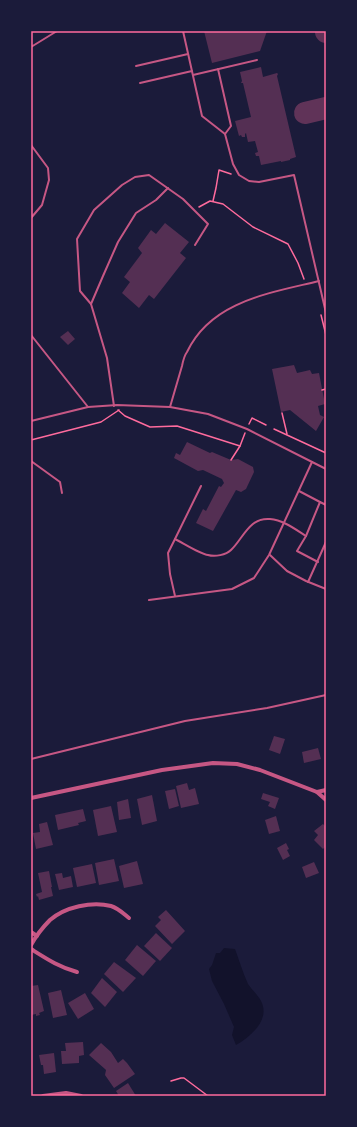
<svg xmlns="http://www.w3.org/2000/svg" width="357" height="1127" font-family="Lato,sans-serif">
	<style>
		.water { fill: #12122b }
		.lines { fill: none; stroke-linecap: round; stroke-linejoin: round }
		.taxiway { stroke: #603358; stroke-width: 22 }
		.building { fill: #542f53 }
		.path { stroke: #ff6b9d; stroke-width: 1.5 }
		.service { stroke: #c65784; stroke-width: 2 }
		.minor { stroke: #c65784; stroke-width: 4 }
		.neatline { fill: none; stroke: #ff6b9d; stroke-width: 1.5 }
	</style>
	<rect width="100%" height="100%" fill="#1b1b3a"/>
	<!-- water -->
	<path class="water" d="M224,948L235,949C239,960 243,973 248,984C252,990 258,995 261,1001C271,1020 250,1037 236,1045L232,1035L234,1027L224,1004L212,981L209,969L212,965L216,953H220Z"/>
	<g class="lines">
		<!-- taxiway -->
		<g class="taxiway">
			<path d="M326,31V32"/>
			<path d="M305,113L326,108"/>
		</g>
	</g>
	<!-- building -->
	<g class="building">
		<path d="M204,31H267L260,51L212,63Z"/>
		<path d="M261,67L263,77L277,73L278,74L277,76L296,157L290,159V160L281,162V161L261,165L259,156H256L255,153L258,152L255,141L248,142L246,133L245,134V137H242L241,135L239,136L235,121L251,117L243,83H241L242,81L240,72Z"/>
		<path d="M165,223L189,242L180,253L186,258L154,299L149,295L139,308L122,293L130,282L124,277L142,253L138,248L151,230L156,234Z"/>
		<path d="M68,331L75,339L68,345L60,337Z"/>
		<path d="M294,365L297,373L310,370L312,374L319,373L325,404L318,406L320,415L324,417L316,431L290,410L281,412L272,369Z"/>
		<path d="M187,442L210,453L212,452L231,460L238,459L253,467L254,472L246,489L241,492L236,490L213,531L196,523L203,509L206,511L219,486L221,487L224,483L222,479L203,470L198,471L174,458L176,453L180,455Z"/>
		<path d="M274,736L285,739L280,754L269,750Z"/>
		<path d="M318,748L321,759L304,763L302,752Z"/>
		<path d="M187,783L189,790L195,788L199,804L181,808L176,786Z"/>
		<path d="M175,789L179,806L169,809L165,791Z"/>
		<path d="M263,793L279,798L275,809L268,806L270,802L261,799Z"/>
		<path d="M152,795L157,821L142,825L137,799Z"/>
		<path d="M128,799L131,818L119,820L117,802Z"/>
		<path d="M111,806L117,832L98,836L93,810Z"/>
		<path d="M83,809L86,821L78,823L79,825L58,830L55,815Z"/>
		<path d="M276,816L280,831L269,834L265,820Z"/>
		<path d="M47,822L53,845L36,849L33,833L40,832L39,824Z"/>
		<path d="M323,824L326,827V846L323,849L314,840L318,835L314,831Z"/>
		<path d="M286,843L289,849L287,850L290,856L283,860L277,848Z"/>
		<path d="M114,859L119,881L99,885L95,863Z"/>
		<path d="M137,861L143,884L124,888L119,866Z"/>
		<path d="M314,862L319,873L306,878L302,867Z"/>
		<path d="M92,864L96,883L77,887L73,868Z"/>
		<path d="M49,871L52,887H51L53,896L39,900L38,896L37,897L36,894L42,892L38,873Z"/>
		<path d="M62,873L63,878L71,876L73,887L59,890L55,874Z"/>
		<path d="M166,910L185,931L172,944L155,926L161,920L158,917Z"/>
		<path d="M156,933L172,948L160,961L144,946Z"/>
		<path d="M137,945L156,961L143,976L125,960Z"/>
		<path d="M114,962L136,978L123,992L104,974Z"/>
		<path d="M102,978L117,992L105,1007L91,993Z"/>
		<path d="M38,985L44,1011L39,1013L40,1015L36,1016V1014L31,1015V986Z"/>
		<path d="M61,990L67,1015L53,1018L48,993Z"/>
		<path d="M85,993L94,1009L78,1019L68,1003Z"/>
		<path d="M83,1042L84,1055L79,1056V1063L62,1064L61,1051H66L65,1043Z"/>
		<path d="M101,1043L111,1052L118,1063L123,1059L127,1063L135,1074L114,1088L105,1075L106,1070L105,1069L89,1055Z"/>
		<path d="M54,1053L56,1072L44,1074L43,1065H41L39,1055Z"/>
		<path d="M128,1083L136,1096H119L116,1091Z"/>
	</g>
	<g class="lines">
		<!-- path -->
		<g class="path">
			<path d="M213,201L216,188L219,170L231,174"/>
			<path d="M199,207L210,201L223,204L253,227L288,244L298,263L304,279"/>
			<path d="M321,315L326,335"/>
			<path d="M322,390L326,389"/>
			<path d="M118,410L125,416L150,427L177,426L240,446L231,460"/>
			<path d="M282,413L287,434"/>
			<path d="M249,424L252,418L266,425"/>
			<path d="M274,429L326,453"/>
			<path d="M31,440L101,422L119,410"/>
			<path d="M240,446L245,433"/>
			<path d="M171,1081L181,1078H184L208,1096"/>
		</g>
		<!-- service -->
		<g class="service">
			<path d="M183,31L202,116L225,134L233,164L239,175L249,181L259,182L294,175L326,313"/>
			<path d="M31,47L57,31"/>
			<path d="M136,66L188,54"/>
			<path d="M218,69L231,126L225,134"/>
			<path d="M193,75L257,60"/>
			<path d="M140,83L192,71"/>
			<path d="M31,145L48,168L49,180L42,205L31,218"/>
			<path d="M91,304L103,276L118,242L136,213L156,200L168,188"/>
			<path d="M31,335L88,407"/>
			<path d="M114,406L107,358L91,304L80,291L77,239L94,210L122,185L135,177L149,175L183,199L208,224L195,245"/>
			<path d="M170,407C174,393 178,380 182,366C183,361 184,356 187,352C211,301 270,293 319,281"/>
			<path d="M31,421L88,407L117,405L170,407L208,414L247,429L326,469"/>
			<path d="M31,461L60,482L62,493"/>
			<path d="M201,486L175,539C183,543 200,554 208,555C215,557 226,555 231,550C243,539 249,517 270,519C283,520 295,529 306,536"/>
			<path d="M299,491L320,502"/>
			<path d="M175,539L168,553L170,574L175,596"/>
			<path d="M270,555L287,571L306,581L326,589"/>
			<path d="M318,562L297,551L306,536L320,502L326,505"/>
			<path d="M308,582L326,542"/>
			<path d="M149,600L232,589L254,578L269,555L312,462"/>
			<path d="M31,759L185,721L267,708L326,695"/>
		</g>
		<!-- minor -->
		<g class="minor">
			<path d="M317,792L326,800"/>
			<path d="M31,798L162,770L213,763L237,764L260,770L317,792L326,790"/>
			<path d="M31,932L37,936"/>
			<path d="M31,945C36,936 43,927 50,920C65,907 92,901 111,906C118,908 124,914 129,918"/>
			<path d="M31,949C47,959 59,967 77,972"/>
			<path d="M43,1096L66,1093L81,1096"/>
		</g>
	</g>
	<!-- border -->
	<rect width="357" height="1127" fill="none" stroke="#1b1b3a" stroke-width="64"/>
	<rect x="32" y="32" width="293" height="1063" class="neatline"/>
</svg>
